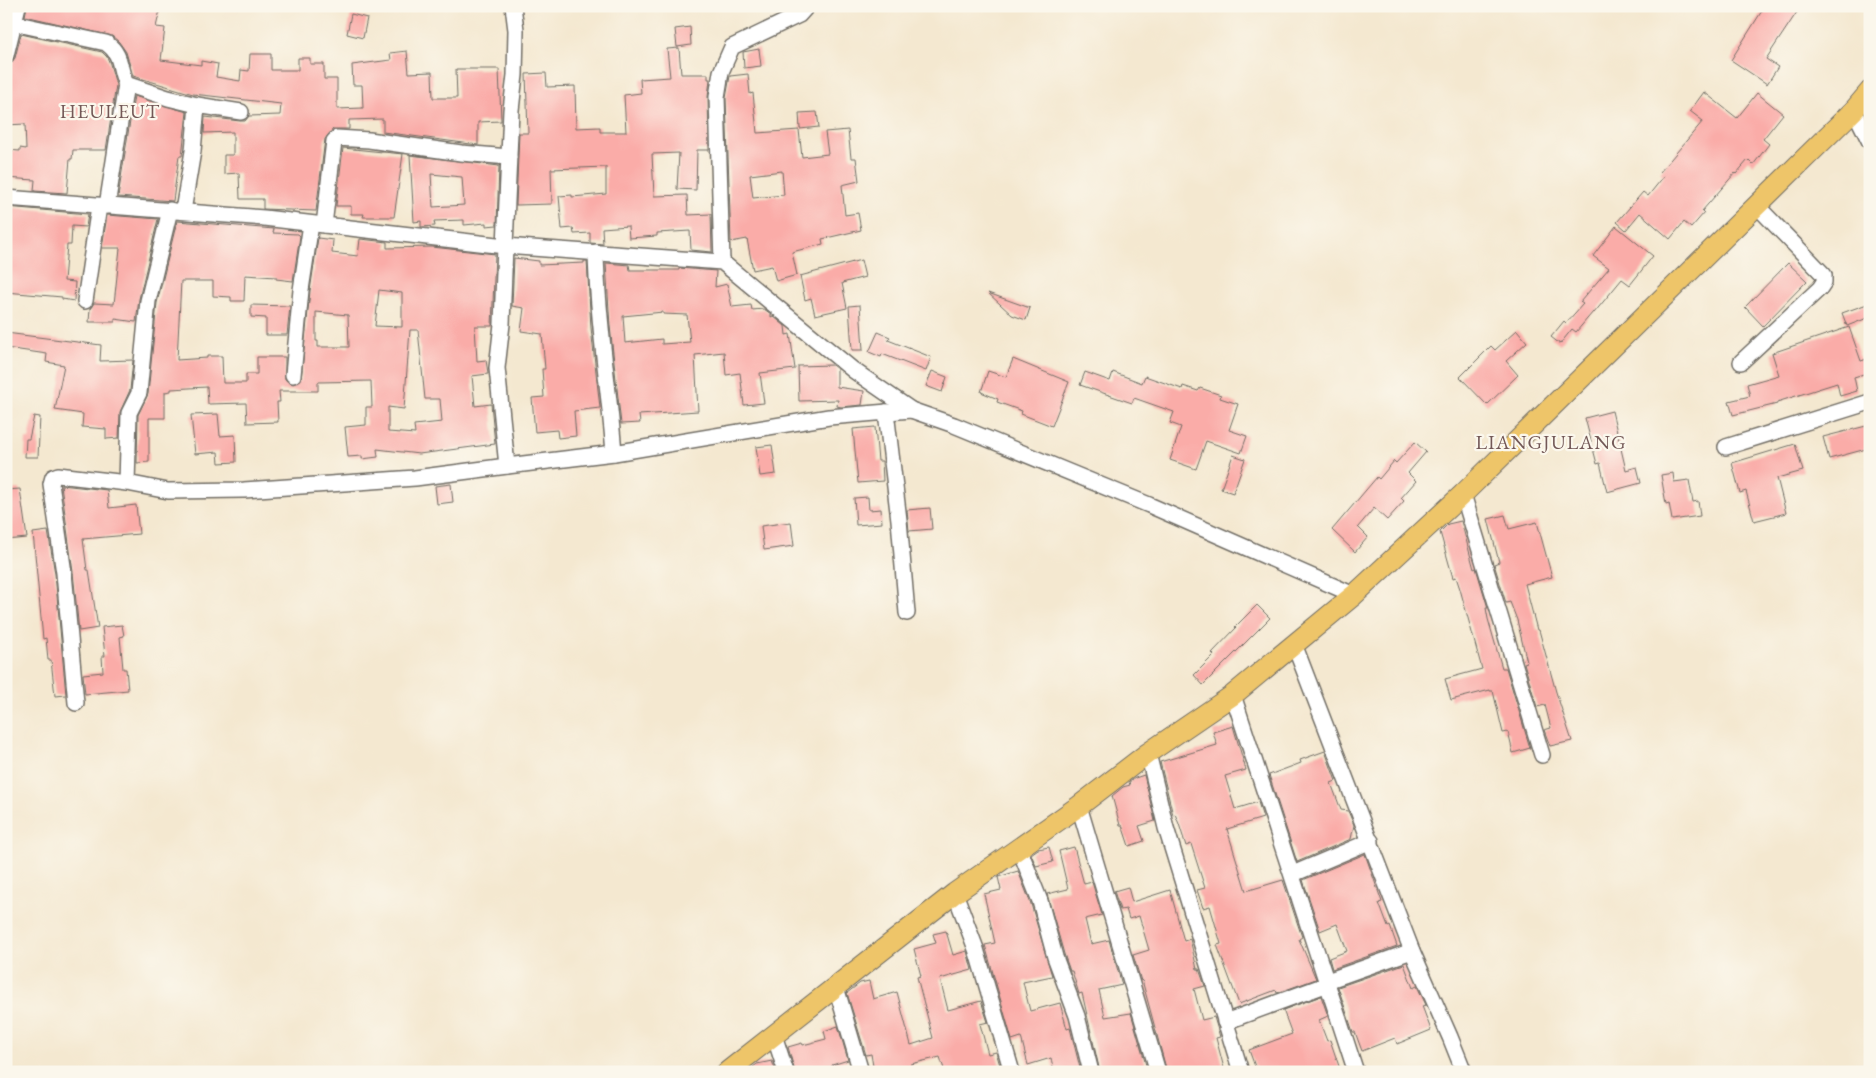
<svg xmlns="http://www.w3.org/2000/svg" width="1876" height="1078" font-family="'EB Garamond',serif">
	<style>
		.building { fill: #faaca8; fill-rule: evenodd }
		.lines { fill: none; stroke-linecap: round; stroke-linejoin: round }
		.minor-casing { stroke: #716d65; stroke-width: 18 }
		.major-casing { stroke: #716d65; stroke-width: 22 }
		.minor { stroke: #fff; stroke-width: 15 }
		.major { stroke: #eec569; stroke-width: 20 }
		.labels { text-anchor: middle; stroke-width: 4.5; stroke-linejoin: round; paint-order: stroke }
		.quarter-label { font-size: 20px; letter-spacing: 1px; fill: #735857; stroke: #fbf7ec }
	</style>
	<rect width="100%" height="100%" fill="#fbf7ec"/>
	<filter id="ink" filterUnits="userSpaceOnUse"><feTurbulence type="fractalNoise" baseFrequency=".02" numOctaves="2"/><feDisplacementMap in="SourceGraphic" scale="10" xChannelSelector="R" yChannelSelector="G"/><feConvolveMatrix kernelMatrix="1 2 1 2 8 2 1 2 1" color-interpolation-filters="sRGB"/></filter>
	<filter id="wash" filterUnits="userSpaceOnUse"><feTurbulence type="fractalNoise" baseFrequency=".0096" numOctaves="4" result="noise"/><feDisplacementMap in="SourceGraphic" scale="20" xChannelSelector="R" yChannelSelector="G"/><feGaussianBlur stdDeviation="1.12" result="paint"/><feColorMatrix in="noise" values="0 0 0 0 0 0 0 0 0 0 0 0 0 0 0 0 0 1.4 0 .05"/><feComposite in="paint" operator="in"/></filter>
	<g filter="url(#wash)">
		<rect width="100%" height="100%" fill="#f4e8d0"/>
		<g id="blocks">
			<!-- building -->
			<g class="building">
				<path d="M27,6H161L156,27L165,28L161,60L201,65V61L218,64L216,77L240,81L241,70L249,71L250,54H271V70H298V58H310V64H324V79H337V109L363,108L362,85H353L352,65L391,60L390,53L407,51L409,73L432,72L433,98H457L456,69H499L501,121L478,122V145L383,132V119L349,120V129H333L325,139L316,211L263,209V199H240L239,173L224,174V155H233V132L204,133L205,117L240,121H245L249,116L280,115L281,104L193,94L133,76L126,52L119,42L112,36L25,16Z"/>
				<path d="M1765,6H1801L1766,59L1778,67L1767,84L1731,60Z"/>
				<path d="M351,14L367,18L363,38L347,34Z"/>
				<path d="M690,27L691,45L677,47L675,29Z"/>
				<path d="M21,34L102,52L107,57L110,64L116,85L106,150H73L72,159H70L67,193L34,191L35,180L6,178V150L20,151V148L26,149L25,124L6,125V64L12,62L15,58Z"/>
				<path d="M679,48L681,74H708V79H710L708,97L709,150H697L696,190L677,189L679,153L652,154L654,196L687,195L688,215L711,214L712,252L691,250L690,231L657,233V236L629,238L628,226L602,228L603,244L590,243V233L574,234L573,228L562,229L559,196L572,195V197L606,194V167L551,169L552,204L516,205L519,133H528L526,74L546,73L547,87L575,86L576,128L600,127V132H626L624,95L641,93L640,79L670,77L667,49Z"/>
				<path d="M759,49L761,66L744,68L743,52Z"/>
				<path d="M748,74L750,94L753,93L757,133L799,130L802,157L828,154L825,132L848,130L851,158H856L859,181L842,185L845,215L858,213L861,230L822,239L823,244L792,252L797,275L776,281L772,266L753,270L747,239L731,242L726,98L730,76ZM782,171L784,195L753,198L750,175Z"/>
				<path d="M1704,92L1737,118L1757,93L1783,114L1763,139L1769,144L1753,165L1748,160L1736,174L1735,173L1702,211L1704,213L1691,228L1684,222L1670,239L1640,213L1626,230L1617,222L1643,192L1648,196L1664,176L1660,172L1703,121L1690,111Z"/>
				<path d="M134,96L187,112L182,156H179L173,201L118,197Z"/>
				<path d="M817,112L819,127L800,129L799,113Z"/>
				<path d="M343,148L403,154L394,217H363L364,214H351V206H336Z"/>
				<path d="M410,155L499,166L497,225L486,226V223L464,225V220L434,221L435,226L421,227V221L414,222ZM431,174L462,177L464,205L433,207Z"/>
				<path d="M6,207L88,214L86,227L72,226L71,245H67L64,281L75,282L74,301L62,299V297L6,292Z"/>
				<path d="M107,215L158,219L139,299L136,322L115,319V322H89L90,309L94,303L114,304L120,248H102Z"/>
				<path d="M177,221L274,229L273,233L298,234L300,236L293,281L276,279V277L245,275L244,301H231V297L213,296V281H181L177,360L207,358V356H222L223,383H246V374H257V357H285V379L293,384L301,380L310,291L318,238L333,240L332,253L358,256L360,239L387,242V248L432,247L495,254L492,326H475L477,361L486,360L488,374L472,376L475,406L491,404L495,444L419,454L377,449L378,457L362,459V456L348,457L345,427L366,425V407H372L371,381L318,382V391H279L280,402H277L278,422L247,423L246,403L208,404L207,387L171,389V391L165,392V418H149V462L137,463L138,415L148,394L157,303ZM379,290L402,293V327L375,326ZM316,312L348,315L349,347H318V341H316ZM410,330H418L425,399H440L442,422L414,425L415,434L388,432V407L404,409Z"/>
				<path d="M1616,226L1653,256L1630,285L1622,279L1594,313L1593,312L1576,332L1572,329L1560,344L1551,337L1564,321L1566,323L1583,304L1580,302L1609,268L1593,256Z"/>
				<path d="M514,258L539,261V265L584,263V261H587L591,328L600,408L574,411L576,436L558,438L557,430L535,432L532,398L544,397L542,369H545L542,334L521,331L524,308L512,306Z"/>
				<path d="M861,260L865,277L842,283L847,308L815,315L811,298L805,300L800,276Z"/>
				<path d="M606,263L629,265L630,270H679V268L716,271L715,287L727,284L732,307L751,305L752,310L764,309L771,314V317L773,316L785,326L786,335L790,334L795,369L760,373L764,403L744,405L740,373L726,375L724,352L695,355L698,411L639,415L640,423L621,424L610,326ZM663,312V314L687,315L690,342L662,344V339L625,343L623,316Z"/>
				<path d="M1788,263L1807,281L1763,326L1745,307Z"/>
				<path d="M988,293L1030,308L1026,320L1012,315Z"/>
				<path d="M1870,303V317L1847,326L1842,313Z"/>
				<path d="M251,305L290,306L287,335H266V318L251,317Z"/>
				<path d="M860,305L863,350H852L849,306Z"/>
				<path d="M1849,327L1861,361L1870,358V372L1854,377L1857,391L1840,396L1837,383L1777,402V404L1733,415L1729,401L1750,396L1747,384L1779,375L1772,353Z"/>
				<path d="M1517,330L1527,342L1506,361L1518,375L1487,405L1460,377L1491,346L1495,350Z"/>
				<path d="M878,332L890,337L888,340L931,357L926,371L882,354L881,357L869,352Z"/>
				<path d="M6,333L101,345L100,361L133,360L130,390L120,412L119,438L106,439V429L82,427L83,414L55,410L64,365L46,362L47,354L6,348Z"/>
				<path d="M1013,359L1069,382L1052,426L1021,414L1022,411L997,402L998,399L981,392L988,371L1006,377Z"/>
				<path d="M832,365L837,369V387L864,391L862,405L841,407L837,406L838,400L799,401L798,366Z"/>
				<path d="M932,371L947,377L942,392L926,386Z"/>
				<path d="M1085,372L1110,381L1113,372L1142,383L1145,376L1182,389L1183,386L1198,391L1200,388L1221,395L1220,398L1238,404L1229,430L1247,436L1241,453L1206,441L1196,469L1170,460L1181,427L1170,423L1174,412L1134,398L1132,403L1080,385Z"/>
				<path d="M1612,411L1626,470L1637,467L1641,483L1607,492L1600,463L1597,464L1585,418Z"/>
				<path d="M218,414L220,436L235,435L236,462L219,463L218,452L195,454L191,415Z"/>
				<path d="M34,416L40,417L38,457H25L26,439H29Z"/>
				<path d="M1870,425V448L1829,459L1823,437Z"/>
				<path d="M875,427L878,461H882L883,481L858,483L853,429Z"/>
				<path d="M1415,442L1426,452L1408,473L1416,481L1401,498L1404,501L1387,520L1374,508L1358,527L1368,537L1355,552L1332,530L1377,477L1379,479L1394,461L1396,463Z"/>
				<path d="M1795,444L1803,471L1777,478L1786,513L1754,521L1746,491L1740,493L1732,463Z"/>
				<path d="M772,445L776,474L760,476L756,447Z"/>
				<path d="M1233,455L1245,459L1233,493L1221,489Z"/>
				<path d="M1673,473L1674,482L1689,480L1693,502L1698,501L1700,516L1672,520L1669,503L1666,504L1661,475Z"/>
				<path d="M451,484L453,502L437,504L435,486Z"/>
				<path d="M61,485L107,490L109,508L136,505L139,534L83,539L87,570H89L98,628L79,631L73,572Z"/>
				<path d="M20,489L27,538L6,540V490Z"/>
				<path d="M868,497L869,510L881,509L882,523L856,525L854,498Z"/>
				<path d="M930,508L932,529L909,531L907,510Z"/>
				<path d="M1505,515L1509,529L1537,522L1552,577L1525,584L1537,630H1539L1556,692L1572,741L1550,746L1544,730L1551,728L1545,705L1537,707L1524,663L1527,662L1517,620L1510,602L1506,603L1494,564L1499,562L1488,519Z"/>
				<path d="M1461,521L1474,569L1476,568L1488,608H1486L1488,619L1502,668H1506L1530,748L1513,753L1508,732L1503,733L1493,691H1490V690L1451,700L1445,679L1482,669L1460,589L1456,577L1453,578L1440,532L1448,524Z"/>
				<path d="M791,522L794,546L764,550L761,526Z"/>
				<path d="M48,531L55,574L66,695L55,696L51,660H48L46,638L43,639L33,533Z"/>
				<path d="M1257,605L1270,618L1203,685L1194,675L1214,655L1212,653L1236,628L1235,627Z"/>
				<path d="M122,625L124,636L120,637L123,669H126L128,690L85,694L83,674L103,672L102,656H105L102,627Z"/>
				<path d="M1233,726L1246,770L1225,776L1235,809L1258,802L1263,818L1227,829L1246,891L1283,880L1302,937L1299,939L1316,979L1277,993L1276,990L1239,1004L1217,945L1221,944L1210,906L1203,908L1197,890L1205,888L1191,844L1186,846L1179,824L1175,814L1173,815L1160,762L1217,745L1213,732Z"/>
				<path d="M1325,751L1336,781L1331,783L1341,810L1348,811L1354,825L1351,839L1297,862L1269,775L1301,763L1300,760Z"/>
				<path d="M1144,775L1155,821L1139,826L1144,841L1129,846L1122,825H1120L1112,796L1123,787L1130,785L1129,782L1135,778Z"/>
				<path d="M1049,847L1053,862L1036,866L1031,854L1038,849Z"/>
				<path d="M1074,847L1084,884L1092,882L1102,915L1085,919L1091,944L1109,940L1122,985L1099,990L1105,1017L1131,1013L1148,1072H1100L1082,993L1079,994L1072,971H1070L1064,954L1047,894L1068,889L1059,851Z"/>
				<path d="M1365,854L1382,902L1379,903L1388,927L1390,926L1397,946L1332,969L1329,958L1347,951L1337,924L1320,931L1303,880Z"/>
				<path d="M1018,871L1031,904L1052,976L1023,982L1030,1011L1060,1003L1067,1029L1070,1028L1081,1072H1054L1051,1058L1028,1065L1021,1037L1012,1040L985,945L995,943L984,894L1001,890L998,877Z"/>
				<path d="M1128,887L1132,902L1170,890L1184,941L1190,939L1197,969H1199L1205,986L1194,989L1202,1020L1214,1017L1220,1037L1216,1038L1225,1072H1167L1142,980L1141,981L1133,955L1149,950L1139,916L1129,919L1126,909L1120,910L1114,891Z"/>
				<path d="M946,931L953,955L967,951L972,970L940,979L948,1010L981,1001L988,1022L980,1024L988,1054L996,1052L1002,1072H945L940,1057L911,1064L913,1072H874L871,1054L866,1055L847,993L860,983L869,981L873,999L897,992L911,1045L933,1038L917,977L921,976L914,949L936,943L933,934Z"/>
				<path d="M1404,964L1413,988L1417,986L1426,1005L1422,1006L1431,1030L1397,1044L1395,1038L1362,1051L1355,1032H1353L1338,987Z"/>
				<path d="M1321,996L1328,1016L1319,1020L1327,1041L1330,1040L1341,1072H1257L1249,1050L1292,1034L1283,1010Z"/>
				<path d="M838,1026L848,1060L832,1065L834,1072H795L788,1047L802,1043L803,1045L826,1039L824,1031Z"/>
				<path d="M772,1061L776,1072H747L757,1064Z"/>
			</g>
		</g>
	</g>
	<g filter="url(#ink)">
		<use href="#blocks" fill-opacity="0" stroke="#716d65" stroke-width="1"/>
		<g class="lines">
			<defs>
				<g id="minor">
					<path d="M513,6L516,30L515,75L511,110L505,246L722,262L853,370L911,410L954,425L1149,505L1354,595"/>
					<path d="M13,23L106,43C123,55 118,67 126,84L168,98L197,105"/>
					<path d="M6,55L18,6"/>
					<path d="M1854,110L1870,142"/>
					<path d="M6,198L264,218L505,246L502,324L497,368L507,466L415,478L244,490L168,491L127,483L58,475L53,477L51,484L64,573L76,703"/>
					<path d="M107,206L126,84"/>
					<path d="M183,211L193,151L197,105L241,112"/>
					<path d="M324,225L334,141L337,138L369,140L461,153L509,157"/>
					<path d="M596,252C597,319 609,386 614,453"/>
					<path d="M722,262L717,97L721,72L732,47L799,15L807,6"/>
					<path d="M85,301L99,206"/>
					<path d="M1741,362L1820,288L1824,282V275L1757,206"/>
					<path d="M293,375L301,290L311,224"/>
					<path d="M886,412L899,520L907,613"/>
					<path d="M1726,447L1870,402"/>
					<path d="M507,466L614,453L829,417L911,410"/>
					<path d="M127,483L129,413L139,393L148,301L170,210"/>
					<path d="M1463,494L1542,755"/>
					<path d="M1294,644L1412,951L1450,1037L1464,1072"/>
					<path d="M1233,695L1356,1072"/>
					<path d="M1148,753L1166,828L1241,1072"/>
					<path d="M1079,806L1158,1072"/>
					<path d="M1019,848L1040,901L1055,957L1077,1016L1091,1072"/>
					<path d="M1293,874L1371,841"/>
					<path d="M955,893L976,949L1012,1072"/>
					<path d="M1327,981L1412,951"/>
					<path d="M836,987L861,1072"/>
					<path d="M1225,1022L1328,984"/>
					<path d="M774,1035L786,1072"/>
				</g>
				<path id="major" d="M727,1072L955,893L1079,806L1148,753L1233,695L1354,595L1463,494L1854,110L1870,91"/>
			</defs>
			<!-- minor casing -->
			<use href="#minor" class="minor-casing"/>
			<!-- major casing -->
			<use href="#major" class="major-casing"/>
			<!-- minor -->
			<use href="#minor" class="minor"/>
			<!-- major -->
			<use href="#major" class="major"/>
		</g>
	</g>
	<g class="labels">
		<!-- quarter labels -->
		<g class="quarter-label">
			<text x="110" y="118">HEULEUT</text>
			<text x="1551" y="449">LIANGJULANG</text>
		</g>
	</g>
	<!-- margin -->
	<rect width="1876" height="1078" fill="none" stroke="#fbf7ec" stroke-width="25"/>
</svg>
